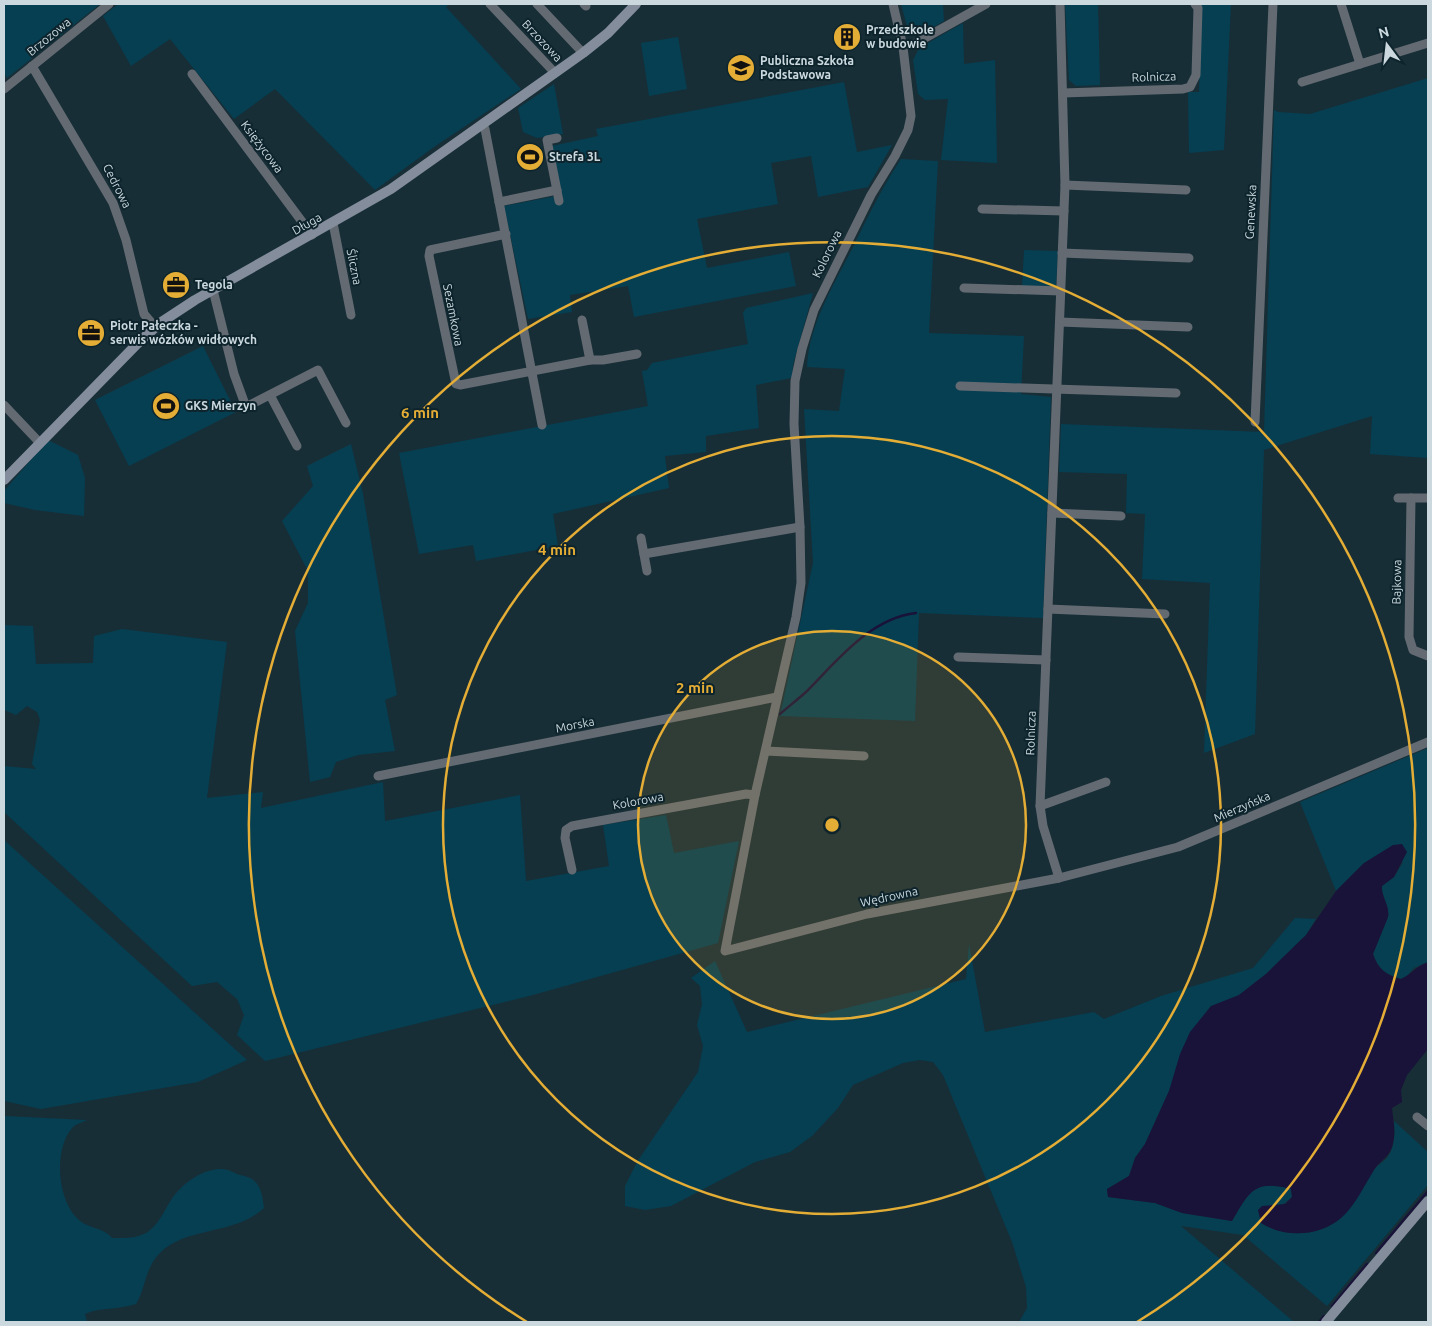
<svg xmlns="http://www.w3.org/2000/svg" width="1432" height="1326" font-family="Ubuntu,sans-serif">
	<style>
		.green { fill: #063f52 }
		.water { fill: #191239 }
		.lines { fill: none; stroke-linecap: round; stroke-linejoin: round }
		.stream { stroke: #191239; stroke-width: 2.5 }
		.street { stroke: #646a72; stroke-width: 9 }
		.secondary { stroke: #848d9b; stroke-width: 10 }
		.ring { fill: none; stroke: #e4ad35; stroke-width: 2.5 }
		.labels { text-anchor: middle; stroke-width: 4; stroke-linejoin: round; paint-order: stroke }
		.poi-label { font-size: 12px; font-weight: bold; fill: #cbd9df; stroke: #0d242d; text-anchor: start }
		.street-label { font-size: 12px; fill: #cbd9df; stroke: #0d242d }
		.centre { fill: #e4ad35; stroke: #0d242d; stroke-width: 2.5 }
		.ring-label { font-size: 15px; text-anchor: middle; font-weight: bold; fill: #e4ad35; stroke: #0d242d; stroke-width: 4; stroke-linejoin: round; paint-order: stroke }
	</style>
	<rect width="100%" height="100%" fill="#172e37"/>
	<!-- green -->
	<g class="green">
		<path d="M4,4H100L7,78L4,73Z"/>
		<path d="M118,4H449L446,7L521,89L434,147L375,190L275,89L234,119L170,39L131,66L103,16Z"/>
		<path d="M901,4H943L944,21L918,36L908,30Z"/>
		<path d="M1065,4H1098L1100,85L1076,86L1069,80Z"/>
		<path d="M1201,4H1231L1224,150L1189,153L1188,92H1199Z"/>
		<path d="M963,23L964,64L995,60L997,163L941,160L948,99L925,100L918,94L913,60L919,48Z"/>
		<path d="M678,37L687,89L649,96L641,43Z"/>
		<path d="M1428,78V458L1370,454L1372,416L1264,450L1255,734L1204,753L1210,583L1142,579L1145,514L1126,513L1127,474L1059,472L1061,424L1264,432L1274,110L1278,112L1310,114Z"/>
		<path d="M844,82L857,152L892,145L868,187L818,197L811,156L771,163L778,204L697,219L707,268L789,252L796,286L634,317L628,286L570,295L572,312L528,319L504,206L561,195L552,146L598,136L596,129Z"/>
		<path d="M554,84L563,134L537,138L523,132L518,108Z"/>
		<path d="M901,159L938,161L929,333L1024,336L1021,394L1051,397L1043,618L919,613L915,721L780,716L813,563L804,409L839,411L845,369L807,367C809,326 831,290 850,253C866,221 881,189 901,159Z"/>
		<path d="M1024,250L1058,251L1056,287H1022Z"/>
		<path d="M813,293L793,365L792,378L756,385L759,428L706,436V452L665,456L669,488L553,514L558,546L476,561L473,545L419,554L399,453L648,406L642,371L647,370L652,363L748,344L743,313L746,308Z"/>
		<path d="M203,346L236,412L129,466L95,400Z"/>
		<path d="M48,440L78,455L85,478L84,516L35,510L4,503V491Z"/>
		<path d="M351,444L363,494L397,695L385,700L395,751L358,755L336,762L330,777L310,782L295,631L308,603V571L282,521L313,486L307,466Z"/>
		<path d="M4,625L33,626L36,664L93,663L94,636L122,629L227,642L207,798L263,792L261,808L383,782L385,821L520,795L526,881L609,866L603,825L666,815L674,853L739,841L718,943L533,995L265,1061L237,1035L244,1015L237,999L217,982L192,986L4,812V766L36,769L32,764L40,720L37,712L27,706L16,715L4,710Z"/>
		<path d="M1428,748V962L1414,968L1407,976L1401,979C1386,975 1378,969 1373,954L1388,917C1390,906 1381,897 1382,886L1394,877L1403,862L1364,863L1336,891L1300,802Z"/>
		<path d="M4,840L247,1060L198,1082L41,1109L4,1101Z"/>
		<path d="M1295,918L1316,919L1306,935L1266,974L1239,995L1169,1091L1145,1144L1135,1158L1129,1176L1107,1189L1108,1197L1155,1203L1182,1213L1232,1221C1249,1192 1253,1179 1291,1189L1292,1197L1261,1223C1285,1238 1322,1237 1343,1216C1355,1203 1364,1186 1373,1171C1377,1165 1382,1163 1387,1158C1395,1148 1395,1133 1394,1121L1428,1152V1185L1327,1306L1243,1235L1181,1226L1294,1322H1019L1027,1308L1026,1287L1012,1242L943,1075L933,1062L920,1060L903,1063L853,1085L838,1108L812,1136L790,1152L755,1162L671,1206L645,1210L625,1206V1186L637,1162L698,1072L703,1046L697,1025L702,1004L700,986L691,978L715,961L747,1032L966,979L969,944L985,1032L1094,1012L1104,1019L1161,996L1253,968Z"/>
		<path d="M4,1116L87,1120C83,1122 76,1124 73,1127C53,1148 57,1201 79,1220C89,1229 103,1227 112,1238C125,1238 138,1239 149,1231C162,1220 164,1210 173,1197C183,1183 204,1168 222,1169C228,1169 234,1173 240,1175C259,1178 262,1190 264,1208C234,1236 187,1226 160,1253C145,1267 146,1288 136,1304C119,1310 100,1307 85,1314L87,1322H4Z"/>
	</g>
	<!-- water -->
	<path class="water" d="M1402,844L1407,852L1394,877L1382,886C1381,897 1390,905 1388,917L1373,954C1378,969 1386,975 1401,979C1412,974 1415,967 1428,962V1049L1407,1075L1401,1090L1402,1102L1392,1108C1393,1120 1396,1131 1393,1143C1390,1158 1381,1159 1374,1170C1364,1186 1355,1206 1341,1218C1318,1237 1285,1238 1261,1223L1258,1210L1262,1206L1285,1204L1292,1197L1291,1189C1253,1179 1249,1193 1232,1221L1182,1213L1155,1203L1108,1197L1107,1189L1129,1176L1135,1158L1145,1144L1169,1091L1180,1054L1190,1032L1211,1006L1239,995L1266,974L1306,935L1336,891L1364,863L1393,845Z"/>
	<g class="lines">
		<!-- stream -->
		<g class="stream">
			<path d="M780,714C788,707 797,700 806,692C836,662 870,618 916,613"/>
			<path d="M1376,1253L1428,1191"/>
			<path d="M1332,1306L1367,1264"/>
			<path d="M1319,1322L1324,1316"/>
		</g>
		<!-- street -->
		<g class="street">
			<path d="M490,4L555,73"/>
			<path d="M537,4L583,53"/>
			<path d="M584,4L586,6"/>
			<path d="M893,4L903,47L911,116L908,130L895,156L871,195L814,310L802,349L795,381L794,424L800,527L801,583L796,617L755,795L725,951L867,914L1059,878L1178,847L1428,742"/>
			<path d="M1341,4L1360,64"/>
			<path d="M903,47L916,43L986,4"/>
			<path d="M32,66L113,203L126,240L144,314L155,327"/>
			<path d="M192,74L312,235"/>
			<path d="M1302,82L1428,43"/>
			<path d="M4,89L109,4"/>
			<path d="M1063,93L1183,89L1190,87L1196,75L1198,8L1195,4"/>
			<path d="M482,125L485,129L542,425"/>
			<path d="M557,138L547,140L559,201"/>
			<path d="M1065,185L1186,190"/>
			<path d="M499,202L557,190"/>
			<path d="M982,209L1064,211"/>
			<path d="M333,223L351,315"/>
			<path d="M506,234L430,250L429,256L456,384L460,385L590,360H603L637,354"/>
			<path d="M1062,253L1189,258"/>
			<path d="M964,288L1061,291"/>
			<path d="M213,290L234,374L246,407L318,370L346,423"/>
			<path d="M582,320L590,360"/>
			<path d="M1060,322L1188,327"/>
			<path d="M960,386L1176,393"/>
			<path d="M270,395L297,446"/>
			<path d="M4,405L40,443"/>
			<path d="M1255,422L1273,4"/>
			<path d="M1398,498H1428"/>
			<path d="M1411,498L1409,637L1413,650L1428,656"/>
			<path d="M1052,513L1121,516"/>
			<path d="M641,538L647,571"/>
			<path d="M644,554L800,527"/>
			<path d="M1048,609L1165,614"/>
			<path d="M958,657L1046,660"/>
			<path d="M766,751L864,756"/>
			<path d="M378,776L777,697"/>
			<path d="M1040,806L1106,782"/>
			<path d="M572,870L565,838L566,830L572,826L746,794L755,795"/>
			<path d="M1059,878L1043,826L1040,806L1065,185L1060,4"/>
			<path d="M1417,1117L1428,1126"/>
		</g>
		<!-- secondary -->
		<g class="secondary">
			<path d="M4,480L137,344L160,323L195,300L391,189L583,53L608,33L636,4"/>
			<path d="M1326,1322L1428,1201"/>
		</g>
	</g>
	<!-- distance rings -->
	<circle cx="832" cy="825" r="194" fill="#e4ad35" fill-opacity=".12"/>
	<g class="ring">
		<circle cx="832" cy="825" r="194"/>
		<circle cx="832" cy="825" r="389"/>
		<path d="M527 1322A583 583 0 1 1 1137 1322"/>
	</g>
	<!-- icons -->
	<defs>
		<symbol id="building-disc" viewBox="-11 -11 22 22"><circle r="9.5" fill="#e4ad35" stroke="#0d242d"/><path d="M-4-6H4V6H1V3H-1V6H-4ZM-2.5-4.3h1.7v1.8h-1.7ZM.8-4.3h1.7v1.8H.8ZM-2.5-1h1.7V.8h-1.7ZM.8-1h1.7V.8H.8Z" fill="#111"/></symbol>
		<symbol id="school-disc" viewBox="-11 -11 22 22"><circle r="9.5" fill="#e4ad35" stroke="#0d242d"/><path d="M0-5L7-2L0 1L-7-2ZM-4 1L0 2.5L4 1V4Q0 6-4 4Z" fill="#111"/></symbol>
		<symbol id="stadium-disc" viewBox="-11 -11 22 22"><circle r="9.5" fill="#e4ad35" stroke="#0d242d"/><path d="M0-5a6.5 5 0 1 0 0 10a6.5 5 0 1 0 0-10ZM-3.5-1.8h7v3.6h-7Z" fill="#111"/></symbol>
		<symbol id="office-disc" viewBox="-11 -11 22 22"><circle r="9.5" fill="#e4ad35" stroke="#0d242d"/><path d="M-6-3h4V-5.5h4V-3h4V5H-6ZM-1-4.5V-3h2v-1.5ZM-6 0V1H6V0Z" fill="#111"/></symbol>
	</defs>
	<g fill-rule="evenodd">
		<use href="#building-disc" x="831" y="21" width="32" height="32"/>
		<use href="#school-disc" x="725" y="52" width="32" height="32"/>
		<use href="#stadium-disc" x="514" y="141" width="32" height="32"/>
		<use href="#office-disc" x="160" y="269" width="32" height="32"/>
		<use href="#office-disc" x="75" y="317" width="32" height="32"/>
		<use href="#stadium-disc" x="150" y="390" width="32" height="32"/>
	</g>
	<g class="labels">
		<!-- poi labels -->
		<g class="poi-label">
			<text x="866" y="34">Przedszkole<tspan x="866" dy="14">w budowie</tspan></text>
			<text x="760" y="65">Publiczna Szkoła<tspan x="760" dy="14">Podstawowa</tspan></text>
			<text x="549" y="161">Strefa 3L</text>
			<text x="195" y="289">Tegola</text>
			<text x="110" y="330">Piotr Pałeczka -<tspan x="110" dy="14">serwis wózków widłowych</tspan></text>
			<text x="185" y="410">GKS Mierzyn</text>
		</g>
		<!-- street labels -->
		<g class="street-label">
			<text transform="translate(49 37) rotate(-39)" y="4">Brzozowa</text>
			<text transform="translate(542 41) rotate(47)" y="4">Brzozowa</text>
			<text transform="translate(1154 77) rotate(-2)" y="4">Rolnicza</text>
			<text transform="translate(262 147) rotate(53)" y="4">Księżycowa</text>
			<text transform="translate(117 186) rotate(63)" y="4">Cedrowa</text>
			<text transform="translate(1251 212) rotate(-87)" y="4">Genewska</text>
			<text transform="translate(307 224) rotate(-29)" y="4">Długa</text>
			<text transform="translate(827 254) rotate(-64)" y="4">Kolorowa</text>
			<text transform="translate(354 267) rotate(79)" y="4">Śliczna</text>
			<text transform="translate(453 315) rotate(79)" y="4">Sezamkowa</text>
			<text transform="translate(1397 582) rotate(-89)" y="4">Bajkowa</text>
			<text transform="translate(575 725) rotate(-11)" y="4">Morska</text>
			<text transform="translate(1031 733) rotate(-88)" y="4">Rolnicza</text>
			<text transform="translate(638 801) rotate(-10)" y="4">Kolorowa</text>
			<text transform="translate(1242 807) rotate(-23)" y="4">Mierzyńska</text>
			<text transform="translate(889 897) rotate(-12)" y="4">Wędrowna</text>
		</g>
	</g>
	<circle cx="832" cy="825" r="8" class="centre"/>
	<g class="ring-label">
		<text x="420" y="418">6 min</text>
		<text x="557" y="555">4 min</text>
		<text x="695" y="693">2 min</text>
	</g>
	<!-- border -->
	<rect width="1432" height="1326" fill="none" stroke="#cbd9df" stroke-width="10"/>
	<!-- north arrow -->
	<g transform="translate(1387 45) rotate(345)" stroke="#0d242d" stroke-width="4" paint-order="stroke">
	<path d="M0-4L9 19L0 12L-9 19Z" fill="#cbd9df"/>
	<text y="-8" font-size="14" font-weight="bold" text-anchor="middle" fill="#cbd9df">N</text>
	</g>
</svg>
